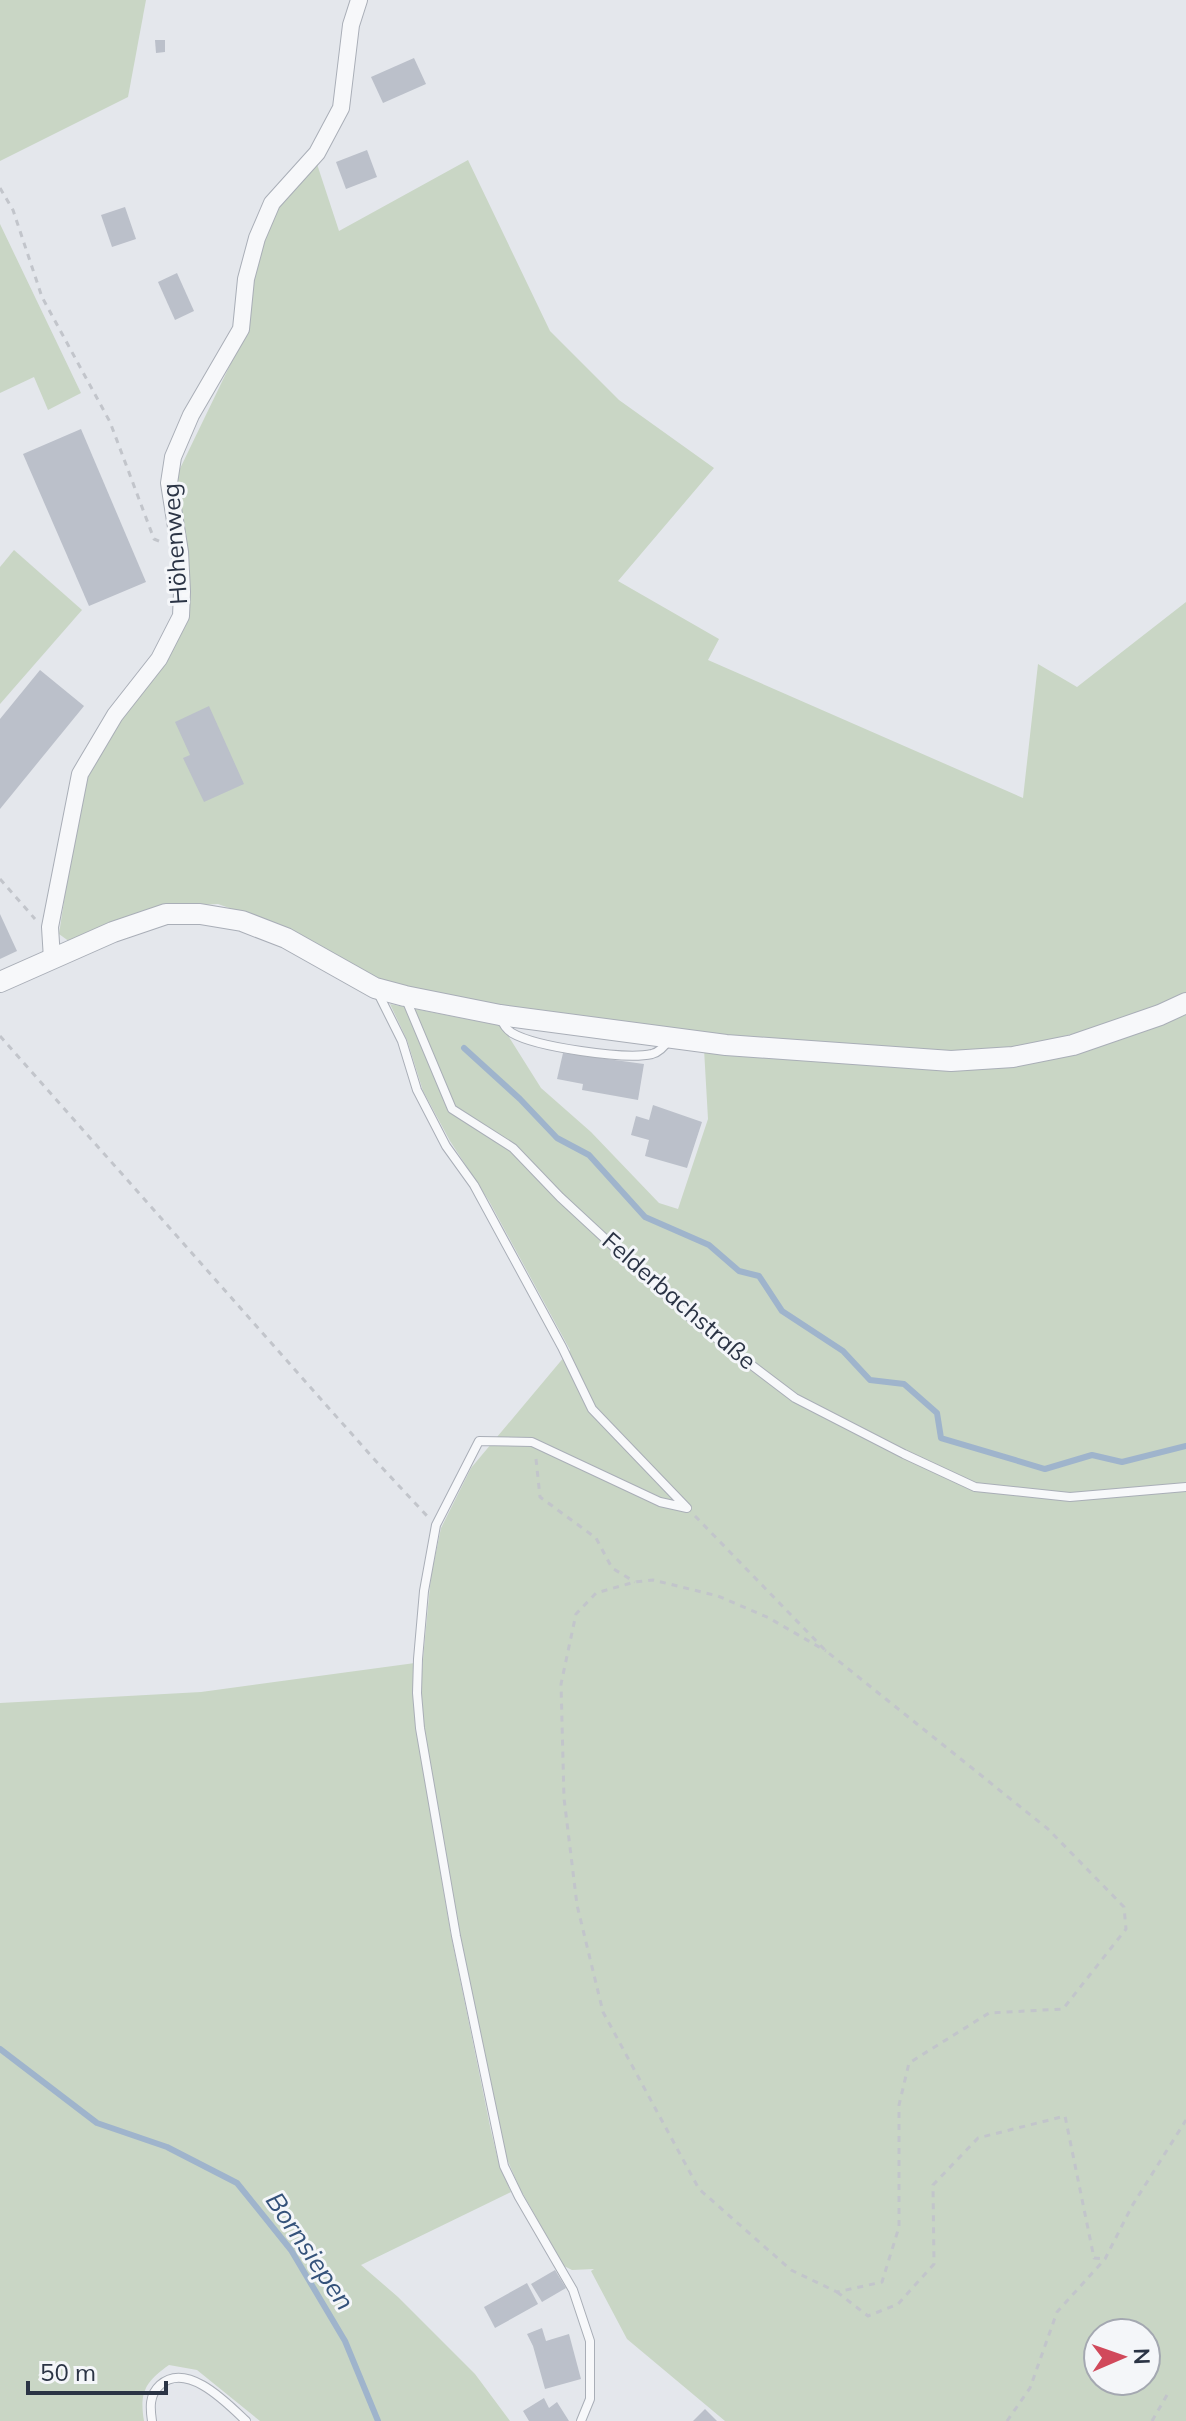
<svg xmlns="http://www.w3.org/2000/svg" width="1186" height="2421" font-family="Mulish,sans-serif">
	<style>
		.green { fill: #c9d6c5; fill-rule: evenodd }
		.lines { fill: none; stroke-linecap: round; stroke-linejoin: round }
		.stream { stroke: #9fb4cc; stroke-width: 6 }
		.building { fill: #bbc0ca }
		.service-casing { stroke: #a9aeb7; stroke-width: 10 }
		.minor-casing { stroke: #a9aeb7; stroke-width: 18 }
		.tertiary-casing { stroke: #a9aeb7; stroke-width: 22 }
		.path { stroke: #c2c5cb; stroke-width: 3; stroke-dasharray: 6 6; stroke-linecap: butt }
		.service { stroke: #f7f8fa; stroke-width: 8 }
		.minor { stroke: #f7f8fa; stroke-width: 16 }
		.tertiary { stroke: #f7f8fa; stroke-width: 20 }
		.labels { text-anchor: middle; stroke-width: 6; stroke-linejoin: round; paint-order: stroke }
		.street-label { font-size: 24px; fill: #2b3445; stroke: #f4f6f9 }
		.water-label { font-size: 26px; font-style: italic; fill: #34527a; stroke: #f4f6f9 }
	</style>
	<rect width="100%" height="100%" fill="#e4e7ec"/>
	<!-- green -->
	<g class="green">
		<path d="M0,0H146L128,97L0,161Z"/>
		<path d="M468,160L550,331L619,400L714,468L618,581L719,639L708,660L1023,798L1038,664L1077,687L1186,602V994L1095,1028L1030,1045L957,1052L739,1039L520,1009L386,983L260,919L218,904L164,907L70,942L59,934L77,816L88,776L104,745L188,612L174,481L246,332L251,279L276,205L317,164L339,231Z"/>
		<path d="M0,224L81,393L48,410L34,377L0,393Z"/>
		<path d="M14,550L82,610L0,704V567Z"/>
		<path d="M390,1004L502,1026L541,1088L591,1132L659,1203L678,1209L708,1119L704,1049L943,1067L1186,1012V2421H725L627,2339L591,2271L594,2269L572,2270L564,2266L519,2187L507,2159L459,1930L424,1730L421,1683L424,1648L431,1576L441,1528L471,1468L570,1350L489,1201L450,1141L423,1091L407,1040ZM1098,2333H1146V2381H1098Z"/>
		<path d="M415,1663L416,1726L451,1935L491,2131L499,2164L511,2192L361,2265L398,2297L475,2374L510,2421H260L197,2370L169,2365C146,2381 139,2392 144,2421H0V1703L201,1692Z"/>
	</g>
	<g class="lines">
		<!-- stream -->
		<g class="stream">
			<path d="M464,1048L520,1099L557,1138L589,1155L645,1217L709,1245L739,1271L759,1276L782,1311L843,1351L870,1380L904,1384L937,1413L941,1438L1045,1469L1092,1455L1122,1462L1186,1446"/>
			<path d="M0,2049L97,2123L167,2147L237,2183L291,2250L345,2341L378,2421"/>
		</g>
	</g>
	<!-- building -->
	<g class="building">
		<path d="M155,40H165V52L156,53Z"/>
		<path d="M414,58L426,84L383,103L371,77Z"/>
		<path d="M367,150L377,177L346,189L336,162Z"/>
		<path d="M125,207L136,239L112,247L101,215Z"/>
		<path d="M177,273L194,311L175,320L158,282Z"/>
		<path d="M81,429L146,582L89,606L23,454Z"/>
		<path d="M40,670L84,706L0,809V719Z"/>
		<path d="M209,706L244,784L204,802L183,758L190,755L175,722Z"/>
		<path d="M0,914L17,951L0,959Z"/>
		<path d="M563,1053L644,1064L638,1100L582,1090L583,1084L557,1079Z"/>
		<path d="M653,1105L702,1122L687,1168L645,1156L649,1140L631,1135L636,1116L649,1120Z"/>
		<path d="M555,2270L566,2288L542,2302L531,2284Z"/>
		<path d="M527,2283L538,2304L495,2328L484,2307Z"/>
		<path d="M542,2328L546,2341L569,2334L581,2379L545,2389L533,2346L527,2334Z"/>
		<path d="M544,2398L549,2408L557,2402L569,2421H529L523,2411Z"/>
		<path d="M705,2409L717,2421H693Z"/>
	</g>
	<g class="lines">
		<defs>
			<g id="service">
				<path d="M377,991L402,1041L417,1090L446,1146L474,1185L562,1347L592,1409L687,1508L660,1502L532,1442L479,1441L436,1525L424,1591L418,1659L417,1693L420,1728L456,1936L504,2166L519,2197L573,2290L590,2341V2399L581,2421"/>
				<path d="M405,997L452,1109L513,1148L560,1197L695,1322L795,1398L904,1454L975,1487L1070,1497L1186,1487"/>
				<path d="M501,1018C503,1025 506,1029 512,1033C536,1047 625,1060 652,1054C660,1052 665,1046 670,1038"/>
				<path d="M152,2421C150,2408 149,2395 160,2385C187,2361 227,2403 246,2421"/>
			</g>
			<path id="minor" d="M52,959L50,927L80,774L115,715L159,659L181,616L182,592L180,552L169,483L173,457L191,415L241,329L246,279L257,238L272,203L317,153L341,108L351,25L359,0"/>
			<path id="tertiary" d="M0,982L113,932L166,914H200L242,921L286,938L375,988L405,996L500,1015L726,1045L951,1061L1013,1057L1073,1045L1160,1015L1186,1003"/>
		</defs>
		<!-- service casing -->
		<use href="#service" class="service-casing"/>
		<!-- minor casing -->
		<use href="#minor" class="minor-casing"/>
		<!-- tertiary casing -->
		<use href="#tertiary" class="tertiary-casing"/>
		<!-- path -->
		<g class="path">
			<path d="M0,188L13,210L42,297L110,422L154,539L161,542"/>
			<path d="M0,879L35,919"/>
			<path d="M0,1036L373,1458L428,1517"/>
			<path d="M536,1459L540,1497L596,1538L612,1568L635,1582"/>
			<path d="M695,1516L826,1651L1048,1829L1124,1907L1126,1929L1063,2009L989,2013L909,2063L899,2105V2227L882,2282L837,2292L791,2270L699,2189L603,2012L577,1905L564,1798L561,1684L576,1614L596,1593L635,1582L653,1580L718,1596L769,1618L826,1651"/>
			<path d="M837,2292L868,2316L898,2304L934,2264L933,2185L978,2138L1065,2116L1094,2258L1105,2259"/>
			<path d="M1007,2421L1030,2388L1057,2312L1105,2259L1132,2206L1186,2120"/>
			<path d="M1152,2421L1167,2395"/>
		</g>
		<!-- service -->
		<use href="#service" class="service"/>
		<!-- minor -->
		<use href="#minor" class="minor"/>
		<!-- tertiary -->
		<use href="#tertiary" class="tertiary"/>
	</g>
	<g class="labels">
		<!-- street labels -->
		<g class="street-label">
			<text transform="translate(175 544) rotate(-94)" y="8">Höhenweg</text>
			<text transform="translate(679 1301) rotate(41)" y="8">Felderbachstraße</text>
		</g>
		<!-- water labels -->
		<g class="water-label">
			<text transform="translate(310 2251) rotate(56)" y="9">Bornsiepen</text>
		</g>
	</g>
	<!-- north arrow -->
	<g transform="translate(1122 2357) rotate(88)"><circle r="38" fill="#f4f6f9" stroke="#a4a8b1" stroke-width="2"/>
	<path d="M0-6L14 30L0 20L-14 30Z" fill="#d1495b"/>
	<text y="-12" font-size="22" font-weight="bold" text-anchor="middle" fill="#2b3445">N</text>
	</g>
	<!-- scale -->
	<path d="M28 2381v12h138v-12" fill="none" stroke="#2b3445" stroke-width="4"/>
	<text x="40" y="2381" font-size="24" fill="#2b3445" stroke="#f4f6f9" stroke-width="6" paint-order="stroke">50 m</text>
</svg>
